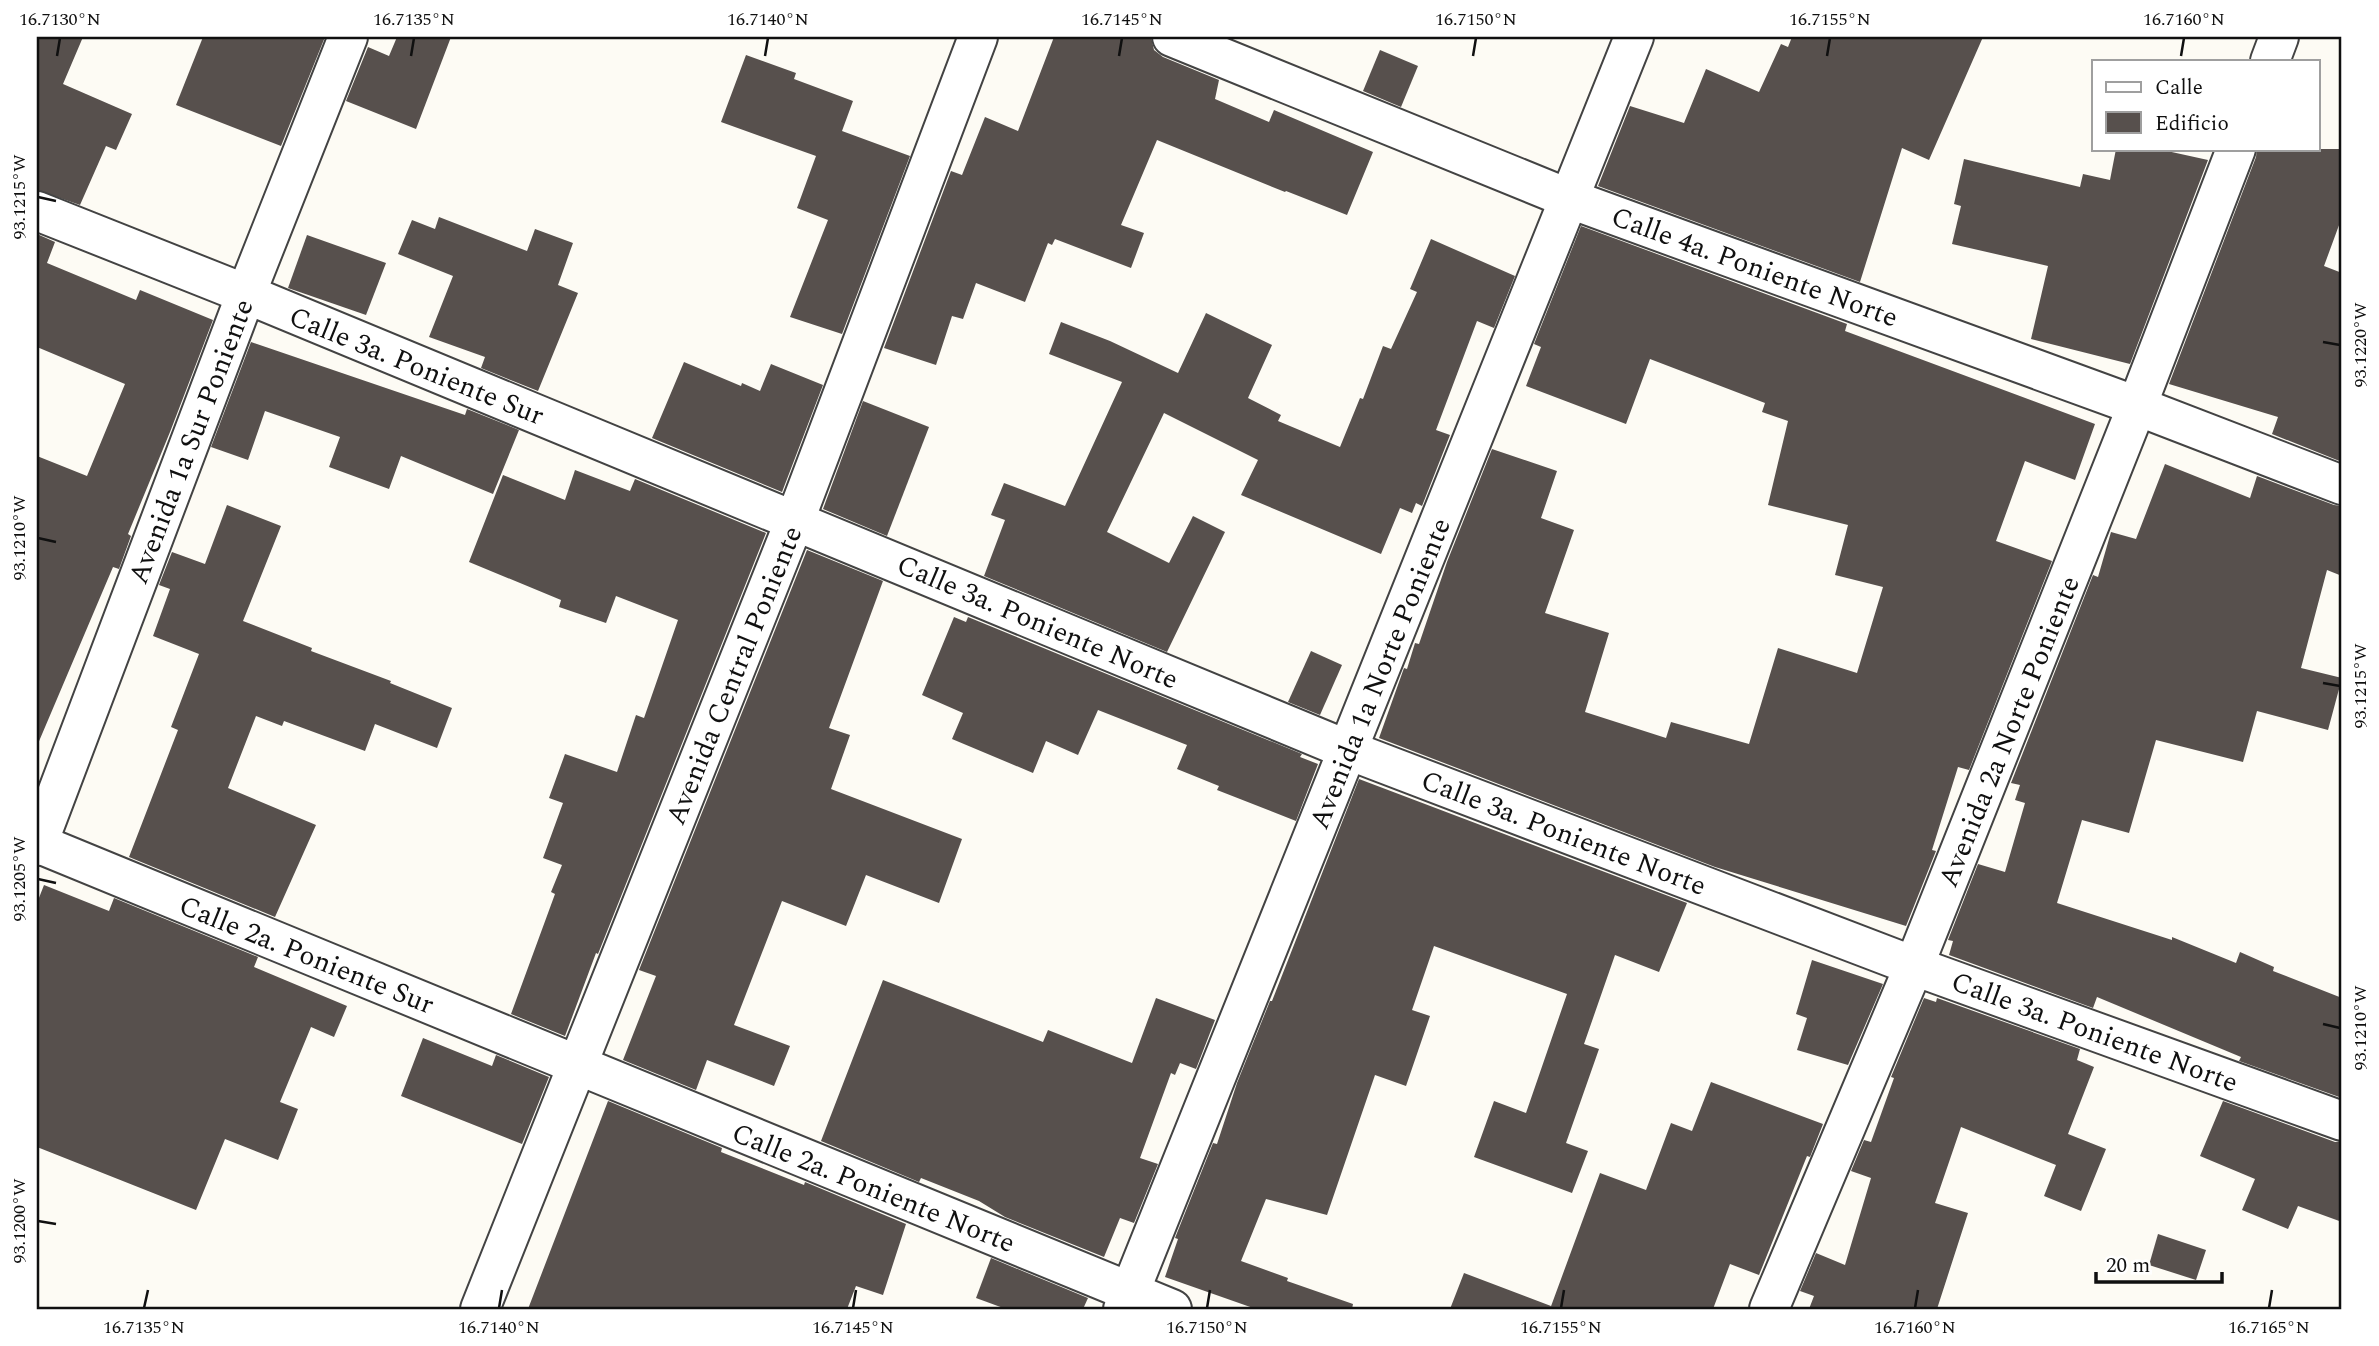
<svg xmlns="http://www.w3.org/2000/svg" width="2379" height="1346" font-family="Spectral,serif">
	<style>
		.building { fill: #57504d }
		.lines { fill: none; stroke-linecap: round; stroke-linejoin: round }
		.street-casing { stroke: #434343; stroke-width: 42 }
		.street { stroke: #fff; stroke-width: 38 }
		.ticks { fill: none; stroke: #101010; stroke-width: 2.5 }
		.labels { text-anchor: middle; stroke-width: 7; stroke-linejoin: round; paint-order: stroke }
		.street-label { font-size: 28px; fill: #101010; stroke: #fff }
		.neatline { fill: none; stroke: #101010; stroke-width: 2.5 }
		.ticks-label { font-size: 18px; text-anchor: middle; fill: #101010 }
	</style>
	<rect width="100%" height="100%" fill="#fdfbf4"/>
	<!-- building -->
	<g class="building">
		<path d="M37,37H83L63,84L132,114L116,150L106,146L80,205L37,190Z"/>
		<path d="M203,37H325L281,146L176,105Z"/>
		<path d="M397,37H451L416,129L346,101L368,47L389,56Z"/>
		<path d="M1054,37H1151L1154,50L1163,57L1219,80L1215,99L1269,122L1274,110L1373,152L1347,215L1286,191L1285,192L1157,140L1121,225L1144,233L1131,268L1055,239L1052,245L1048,243L1025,302L976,283L963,319L952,316L936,365L884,348L951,171L962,175L985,117L1018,131Z"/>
		<path d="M1792,37H1983L1929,160L1902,148L1860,282L1598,186L1630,106L1684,123L1706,69L1759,92L1781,44L1788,47Z"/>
		<path d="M1380,50L1418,66L1401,107L1363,91Z"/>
		<path d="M746,55L796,73L794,79L853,101L842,131L910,156L842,334L790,317L828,220L797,208L816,156L721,122Z"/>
		<path d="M2116,149H2158L2208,160L2130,364L2031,339L2048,266L1952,244L1961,206L1954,204L1964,159L2080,187L2083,174L2110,180Z"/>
		<path d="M2257,149H2342V217L2324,266L2342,273V462L2272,434L2278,417L2169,384L2256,157Z"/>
		<path d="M439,217L527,251L535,229L573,243L558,285L578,293L538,391L481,368L485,357L429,337L453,276L398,254L412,220L435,229Z"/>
		<path d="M1581,226L1847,324L1845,331L2095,424L2075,480L2025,461L1996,541L2052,561L1969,770L1958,767L1932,850L1936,851L1906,926L1715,867L1379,738L1404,668L1407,669L1415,643L1419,644L1447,562L1492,449L1557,471L1541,518L1574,530L1545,613L1609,633L1585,712L1666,738L1671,722L1749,744L1778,648L1857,673L1883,587L1835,575L1848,525L1768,505L1788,421L1762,412L1765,403L1650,359L1626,424L1526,386L1541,347L1534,344Z"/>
		<path d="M37,234L55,242L47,263L136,300L140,290L213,320L170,432L128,534L131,536L119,569L113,567L37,746V456L87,476L125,384L37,347Z"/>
		<path d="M307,235L386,263L366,315L288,288Z"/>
		<path d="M1431,239L1515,276L1494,328L1477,321L1436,430L1450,435L1422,506L1416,503L1412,513L1400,508L1381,554L1241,495L1258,460L1164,413L1107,532L1169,563L1193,516L1225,532L1167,652L984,576L1005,520L991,515L1004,483L1065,506L1122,382L1049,354L1061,322L1110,341L1178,373L1206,313L1272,345L1248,398L1281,415L1278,421L1340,447L1360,398L1363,399L1383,346L1391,349L1417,292L1410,289Z"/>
		<path d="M251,342L465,415L467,409L519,430L493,494L401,456L389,489L329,467L340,437L265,411L248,460L211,447Z"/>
		<path d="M684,362L741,386L742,383L760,391L771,364L823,385L782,492L652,438Z"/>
		<path d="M863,401L929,427L887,536L823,509Z"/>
		<path d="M2165,464L2250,498L2257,476L2334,505L2342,506V576L2327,570L2301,668L2342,678L2328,730L2257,711L2243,762L2156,740L2129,833L2082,820L2057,903L2172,940V937L2236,963L2240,952L2274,967L2273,971L2342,998V1098L2239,1061L2241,1057L2097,997L2093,1008L1949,955L1953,941L1948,940L1978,864L2005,872L2025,803L2015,800L2020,785L2011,783L2093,575L2098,577L2111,532L2136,539Z"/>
		<path d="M575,470L630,491L635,479L766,533L598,954L596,953L565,1036L511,1014L555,894L551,892L562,865L543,858L563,803L549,798L565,754L617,772L636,715L644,718L678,620L616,596L606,623L559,607L561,600L469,562L503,475L565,500Z"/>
		<path d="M227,505L281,526L243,621L312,648L311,651L391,681L390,683L452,708L437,748L375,724L365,751L284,721L282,726L256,716L228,788L316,825L275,917L129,857L178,730L171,727L199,654L153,636L170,589L159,585L172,552L205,564Z"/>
		<path d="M807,550L883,581L829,728L850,735L831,789L962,839L939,903L866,875L846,926L782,901L734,1025L790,1046L774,1086L707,1060L696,1090L623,1060L656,976L639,970Z"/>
		<path d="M954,617L966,622L968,617L1302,754L1300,757L1318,764L1296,821L1217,790L1219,786L1177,769L1187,745L1098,710L1078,755L1046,741L1033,773L952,739L963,713L922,695Z"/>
		<path d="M1311,651L1342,665L1320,715L1288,702Z"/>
		<path d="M1359,779L1687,903L1659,972L1615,955L1584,1044L1599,1049L1566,1143L1588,1151L1572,1193L1474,1157L1494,1101L1526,1113L1567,994L1434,946L1412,1010L1430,1016L1406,1086L1375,1075L1327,1215L1266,1199L1241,1261L1288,1278L1287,1281L1353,1304L1352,1309H1256L1165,1277L1178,1239L1175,1238L1213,1143L1217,1144L1237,1083L1270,1001H1272Z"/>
		<path d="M44,885L109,911L114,898L258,957L254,967L347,1006L334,1037L311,1027L280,1102L298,1109L278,1160L225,1139L196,1210L37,1147V903Z"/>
		<path d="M1812,960L1883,984L1848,1065L1797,1050L1807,1018L1796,1014Z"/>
		<path d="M883,980L1043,1042L1048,1030L1132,1063L1156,998L1215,1020L1196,1069L1180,1063L1175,1075L1171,1073L1140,1158L1158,1164L1134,1223L1120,1218L1104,1257L1005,1217L979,1201L921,1178L919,1182L821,1141Z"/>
		<path d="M1924,998L1936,1002L1937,998L2080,1049L2077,1060L2094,1067L2068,1134L2106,1149L2081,1211L2044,1196L2056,1165L1961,1127L1935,1203L1968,1213L1937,1309H1809L1814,1296L1800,1291L1816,1253L1845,1265L1871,1178L1851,1171L1864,1140L1871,1142L1894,1078L1891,1077Z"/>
		<path d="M423,1038L492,1066L496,1055L549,1077L522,1144L401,1096Z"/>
		<path d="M1711,1082L1823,1124L1810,1157L1807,1156L1759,1275L1730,1264L1713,1309H1450L1464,1273L1551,1306L1550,1309L1600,1173L1646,1190L1671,1123L1692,1131Z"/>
		<path d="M608,1101L722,1148L721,1152L804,1185L805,1182L906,1224L883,1295L856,1286L847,1309H528Z"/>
		<path d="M2223,1101L2335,1142H2342V1222L2298,1206L2288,1229L2242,1210L2255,1179L2200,1156Z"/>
		<path d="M2158,1234L2206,1250L2196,1280L2149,1265Z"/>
		<path d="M991,1258L1088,1298L1083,1309H1006L976,1298Z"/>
	</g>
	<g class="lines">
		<defs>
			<g id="street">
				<path d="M1172,37L1570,199L2137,406L2342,485"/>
				<path d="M2270,61L2279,37"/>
				<path d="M37,211L246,294L1348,750L1914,966L2342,1121"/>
				<path d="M37,843L1172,1309"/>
				<path d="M37,846L246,294L348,37"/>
				<path d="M480,1309L795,520L978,37"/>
				<path d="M1123,1309L1634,37"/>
				<path d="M1769,1309L1914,966L2137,406L2236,149"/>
			</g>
		</defs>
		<!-- street casing -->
		<use href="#street" class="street-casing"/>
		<!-- street -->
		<use href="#street" class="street"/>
	</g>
	<!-- ticks -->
	<path class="ticks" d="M57,56L60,38M411,56L414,38M765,56L768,38M1119,56L1122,38M1473,56L1476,38M1827,56L1830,38M2181,56L2184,38M38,197L56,201M2323,342L2340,345M38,538L56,542M2323,683L2340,686M38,879L56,883M2323,1024L2340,1028M38,1221L56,1224M144,1308L148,1290M499,1308L502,1290M853,1308L856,1290M1207,1308L1210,1290M1561,1308L1564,1290M1915,1308L1918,1290M2269,1308L2272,1290"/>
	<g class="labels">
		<!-- street labels -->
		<g class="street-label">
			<text transform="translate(1755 266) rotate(20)" y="10">Calle 4a. Poniente Norte</text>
			<text transform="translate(417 365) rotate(22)" y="10">Calle 3a. Poniente Sur</text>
			<text transform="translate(190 441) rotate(-69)" y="10">Avenida 1a Sur Poniente</text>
			<text transform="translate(1038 621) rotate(23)" y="10">Calle 3a. Poniente Norte</text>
			<text transform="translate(1379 673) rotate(-68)" y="10">Avenida 1a Norte Poniente</text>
			<text transform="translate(733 675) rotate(-68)" y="10">Avenida Central Poniente</text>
			<text transform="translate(2008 731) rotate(-68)" y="10">Avenida 2a Norte Poniente</text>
			<text transform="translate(1564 832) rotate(21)" y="10">Calle 3a. Poniente Norte</text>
			<text transform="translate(307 954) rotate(22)" y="10">Calle 2a. Poniente Sur</text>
			<text transform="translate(2095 1031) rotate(20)" y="10">Calle 3a. Poniente Norte</text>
			<text transform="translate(874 1187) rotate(22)" y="10">Calle 2a. Poniente Norte</text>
		</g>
	</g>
	<!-- border -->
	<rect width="2379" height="1346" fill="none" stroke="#ffffff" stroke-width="77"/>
	<!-- legend -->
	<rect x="2092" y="60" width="228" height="91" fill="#ffffff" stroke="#9f9f9f" stroke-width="2"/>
	<rect x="2106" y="82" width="35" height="10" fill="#ffffff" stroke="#9f9f9f" stroke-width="2"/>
	<text x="2155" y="94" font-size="21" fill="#101010">Calle</text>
	<rect x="2106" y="112" width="35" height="21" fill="#57504d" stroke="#9f9f9f" stroke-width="2"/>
	<text x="2155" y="130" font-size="21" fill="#101010">Edificio</text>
	<!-- scale -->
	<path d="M2096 1272v10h126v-10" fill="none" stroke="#101010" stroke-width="3.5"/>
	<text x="2106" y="1272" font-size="21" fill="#101010" stroke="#ffffff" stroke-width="5" paint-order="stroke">20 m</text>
	<rect x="38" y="38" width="2302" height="1270" class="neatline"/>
	<g class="ticks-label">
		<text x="60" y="25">16.7130°N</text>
		<text x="414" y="25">16.7135°N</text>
		<text x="768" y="25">16.7140°N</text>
		<text x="1122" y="25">16.7145°N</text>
		<text x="1476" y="25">16.7150°N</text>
		<text x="1830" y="25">16.7155°N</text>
		<text x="2184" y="25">16.7160°N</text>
		<text transform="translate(19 197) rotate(-90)" y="6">93.1215°W</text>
		<text transform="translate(2360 345) rotate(-90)" y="6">93.1220°W</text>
		<text transform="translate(19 538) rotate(-90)" y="6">93.1210°W</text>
		<text transform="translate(2360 686) rotate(-90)" y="6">93.1215°W</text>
		<text transform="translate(19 879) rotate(-90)" y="6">93.1205°W</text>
		<text transform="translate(2360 1028) rotate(-90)" y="6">93.1210°W</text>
		<text transform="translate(19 1221) rotate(-90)" y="6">93.1200°W</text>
		<text x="144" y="1333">16.7135°N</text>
		<text x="499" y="1333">16.7140°N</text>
		<text x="853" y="1333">16.7145°N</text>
		<text x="1207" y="1333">16.7150°N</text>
		<text x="1561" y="1333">16.7155°N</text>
		<text x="1915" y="1333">16.7160°N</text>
		<text x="2269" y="1333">16.7165°N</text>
	</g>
</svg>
